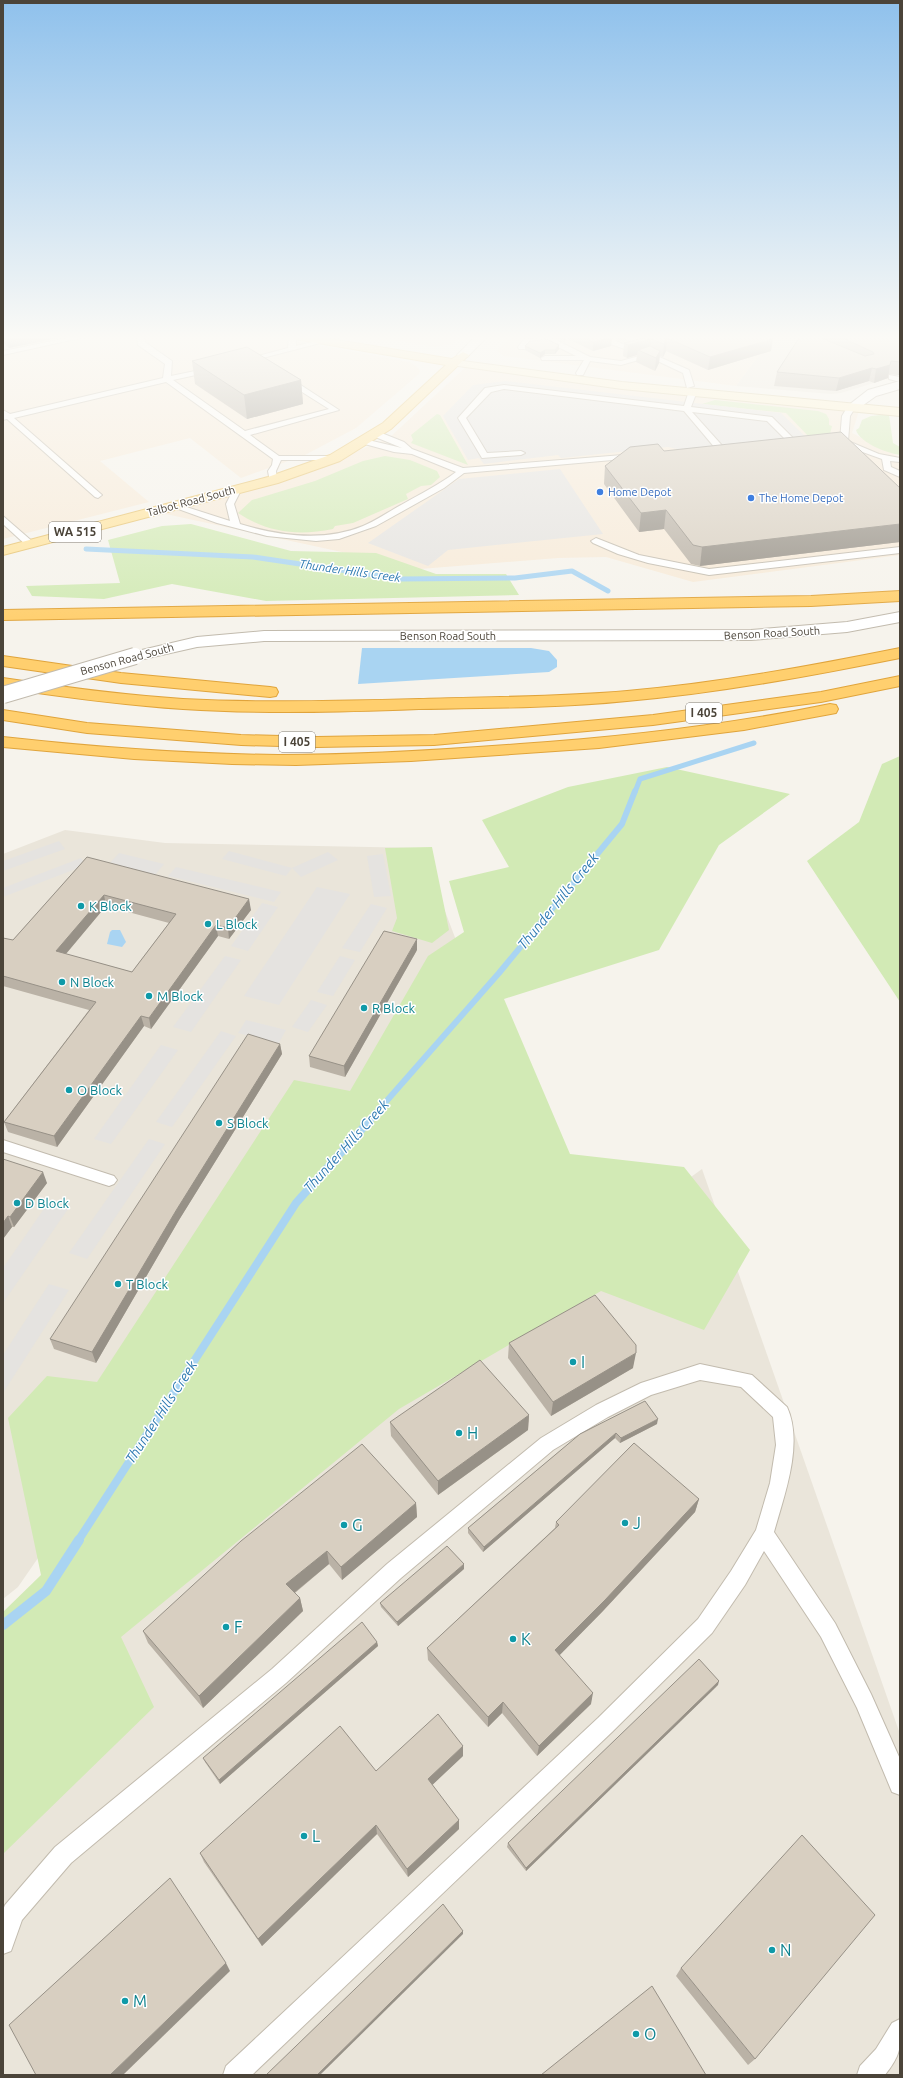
<svg xmlns="http://www.w3.org/2000/svg" width="903" height="2078" font-family="Ubuntu,sans-serif">
	<style>
		.residential { fill: #eae5da }
		.commercial { fill: #f7ead8 }
		.green { fill: #d2eab5 }
		.parking { fill: #e5e3e0 }
		.water { fill: #a9d4f2 }
		.lines { fill: none; stroke-linecap: round; stroke-linejoin: round }
		.stream-far3 { stroke: #a9d4f2; stroke-width: 5 }
		.stream-far2 { stroke: #a9d4f2; stroke-width: 6 }
		.stream-far1 { stroke: #a9d4f2; stroke-width: 8 }
		.stream { stroke: #a9d4f2; stroke-width: 10 }
		.service-casing { stroke: #c2bbae; stroke-width: 2 }
		.minor-casing { stroke: #c2bbae; stroke-width: 2 }
		.tertiary-casing { stroke: #c2bbae; stroke-width: 2 }
		.secondary-casing { stroke: #d6c79b; stroke-width: 2 }
		.primary-casing { stroke: #e6c16a; stroke-width: 2 }
		.motorway-casing { stroke: #e0a43c; stroke-width: 2 }
		.service { fill: #fff; fill-rule: evenodd }
		.minor { fill: #fff; fill-rule: evenodd }
		.tertiary { fill: #fff; fill-rule: evenodd }
		.secondary { fill: #fff3cd; fill-rule: evenodd }
		.primary { fill: #ffe39c; fill-rule: evenodd }
		.motorway { fill: #ffcf6e; fill-rule: evenodd }
		.tertiary-bridge-casing { stroke: #c2bbae; stroke-width: 18; stroke-linecap: butt }
		.tertiary-bridge { stroke: #fff; stroke-width: 16 }
		.wall { fill: #bab2a6; fill-rule: evenodd }
		.shaded-wall { fill: #979187 }
		.building { fill: #d8cfc1; stroke: #979187; fill-rule: evenodd }
		.shop-dot { fill: #3f7fe0; stroke: #fff; stroke-width: 1.5 }
		.culture-dot { fill: #0f9aa8; stroke: #fff; stroke-width: 1.5 }
		.labels { text-anchor: middle; stroke-width: 3; stroke-linejoin: round; paint-order: stroke }
		.far-shop-label { font-size: 11px; fill: #366cbe; stroke: #fff; text-anchor: start }
		.far-street-label { font-size: 11px; fill: #4b4439; stroke: #fff }
		.shield { fill: #fff; stroke: #817c74; stroke-width: 1 }
		.shield-label { font-size: 12px; font-weight: bold; fill: #4b4439 }
		.far-water-label { font-size: 12px; font-style: italic; fill: #2e7ab2; stroke: #fff }
		.culture-label { font-size: 13px; fill: #0d838f; stroke: #fff; text-anchor: start }
		.water-label { font-size: 14px; font-style: italic; fill: #2e7ab2; stroke: #fff }
		.near-culture-label { font-size: 16px; fill: #0d838f; stroke: #fff; text-anchor: start }
	</style>
	<rect width="100%" height="100%" fill="#f6f3ec"/>
	<!-- residential -->
	<g class="residential">
		<path d="M785,335H900V375L841,393L831,394L736,386L753,363L768,346Z"/>
		<path d="M65,830L165,843L421,848L459,948L18,1587L3,1599V854Z"/>
		<path d="M702,1169L900,1734V2075H3V1756L47,1646Z"/>
	</g>
	<!-- commercial -->
	<g class="commercial">
		<path d="M3,335H262L409,362L416,366L420,370L419,374L356,428L305,455L241,478L190,438L100,461L149,502L3,539Z"/>
		<path d="M362,335H462L451,344L435,347Z"/>
		<path d="M511,335H614L621,338L632,335L641,339L640,336L645,335H785L768,346L753,363L736,386L504,356L497,351Z"/>
		<path d="M469,364L859,411L852,433L900,457V555L693,582L606,557L558,558L420,569L161,513L304,473L389,438Z"/>
	</g>
	<!-- green -->
	<g class="green">
		<path d="M715,400L818,411L826,414L829,419V425L832,426L830,434L812,440L786,413L702,404Z"/>
		<path d="M437,414L440,415L468,465L411,443L413,440L411,435Z"/>
		<path d="M881,415H889L893,443L900,447V455C887,453 860,443 856,430L859,428L862,420L871,416Z"/>
		<path d="M385,456L410,460L437,471L440,477L431,485L421,486L406,494L408,499L353,523L335,526L333,529C298,536 268,533 238,513L252,500L315,481L363,461Z"/>
		<path d="M191,524L291,551L376,553L436,574H506L519,595L266,601L172,584L104,599L32,596L26,586L120,583L108,540L162,526Z"/>
		<path d="M900,756V1002L807,861L859,822L882,764Z"/>
		<path d="M667,767L790,794L719,845L659,950L504,999L570,1154L684,1167L750,1250L704,1330L601,1291L399,1409L121,1637L154,1707L3,1854V1612L41,1575L8,1418L47,1376L97,1382L294,1080L350,1091L428,956L464,932L449,881L509,867L482,820L568,787Z"/>
		<path d="M432,847L449,930L432,943L392,931L397,918L385,848Z"/>
	</g>
	<!-- parking -->
	<g class="parking">
		<path d="M506,381L781,413L809,440L696,453L668,447L561,458L558,455L484,464L479,458L468,460L443,416L473,385Z"/>
		<path d="M560,469L603,534L448,550L428,566L368,543L459,479Z"/>
		<path d="M59,841L65,849L3,871V861Z"/>
		<path d="M229,851L292,868L328,852L338,860L301,877L292,868L286,876L222,859Z"/>
		<path d="M119,853L164,864L155,875L110,863Z"/>
		<path d="M383,854L391,896L374,897L367,856Z"/>
		<path d="M81,858L86,865L3,897V888Z"/>
		<path d="M176,867L281,892L274,902L168,876Z"/>
		<path d="M317,887L350,894L279,1005L244,996Z"/>
		<path d="M262,903L278,907L248,951L231,946Z"/>
		<path d="M371,904L387,908L360,952L342,948Z"/>
		<path d="M225,956L241,960L191,1032L173,1027Z"/>
		<path d="M340,956L355,960L333,996L317,992Z"/>
		<path d="M311,1000L327,1005L308,1032L292,1027Z"/>
		<path d="M246,1020L286,1030L279,1043L238,1033Z"/>
		<path d="M221,1031L236,1036L172,1127L156,1122Z"/>
		<path d="M161,1045L178,1050L111,1144L94,1139Z"/>
		<path d="M149,1139L165,1144L87,1259L69,1253Z"/>
		<path d="M48,1203L68,1209L3,1303V1268Z"/>
		<path d="M49,1284L69,1290L3,1393V1355Z"/>
	</g>
	<!-- water -->
	<g class="water">
		<path d="M362,648H531L549,651L557,660V667L549,672L358,684Z"/>
		<path d="M112,930H120L126,942L122,947L107,944L110,932Z"/>
	</g>
	<g class="lines">
		<!-- stream-far3 -->
		<g class="stream-far3">
			<path d="M86,549L253,557L401,579L515,578L572,571L608,591"/>
			<path d="M635,792L640,779L754,743"/>
		</g>
		<!-- stream-far2 -->
		<path class="stream-far2" d="M369,1121L499,973L622,824L635,791"/>
		<!-- stream-far1 -->
		<path class="stream-far1" d="M78,1541L296,1203L370,1120"/>
		<!-- stream -->
		<path class="stream" d="M3,1625L46,1591L79,1540"/>
		<defs>
			<g id="service">
				<path d="M82,335H94L3,355V351Z"/>
				<path d="M134,335H144L145,342L172,361L171,376L214,367V371L173,380L245,431L329,409L283,380L290,378L339,410L250,435L279,456H335L339,458L335,460H281L276,471L277,480L270,482L268,471L272,465L273,459L166,382L14,418L102,495L98,498L95,497L7,419L3,420V410L10,414L163,378L165,364L138,345L137,337Z"/>
				<path d="M289,335H296V346L324,339L328,341L243,363L239,361L288,348Z"/>
				<path d="M334,335H343L337,338H334Z"/>
				<path d="M520,335H546L590,357L621,361L650,353L689,370L694,386L687,388L683,373L649,357L621,365L590,361L583,375H577L576,373L584,360H542L541,358L545,356H576L544,340L541,343H529L525,349H519L518,347L524,339H540L523,337Z"/>
				<path d="M604,338H610L629,347L625,349L604,342Z"/>
				<path d="M889,375L900,377V382L889,379Z"/>
				<path d="M504,385L684,406L688,394L692,392L696,394L691,407L772,417L801,446L794,448L767,421L692,412L727,451L728,453L724,455H721L684,411L504,389L491,392L466,418L487,453L521,451L525,453L521,455L482,458L458,418L485,388Z"/>
				<path d="M848,406L855,408L850,416L848,441L879,454L900,458V462L890,461L891,467L900,471V477L884,470L882,459L843,445H829V441L840,440L842,416Z"/>
				<path d="M373,432H379L404,442L412,449L463,468L635,454L639,456L635,458L464,473L444,488L376,526L339,539L316,541L267,536L217,523L170,506L174,503L230,521L226,504L233,490L237,487L241,490L234,504L240,524C280,536 324,542 363,526C377,520 388,512 401,505C420,494 439,485 456,472L412,454L394,452L361,443V439H364L402,448L373,436Z"/>
				<path d="M3,516L33,542V546H27L3,524Z"/>
				<path d="M596,538L639,555L709,569L900,547V553L709,575L648,563L618,554L593,543L591,541Z"/>
				<path d="M3,1140L114,1176L117,1180L114,1184L109,1186L3,1152Z"/>
				<path d="M700,1364L752,1375L787,1407C804,1444 784,1496 774,1532L835,1623L871,1694L900,1759V1795L892,1792L857,1708L821,1637L764,1551L745,1585L712,1633L612,1732L252,2075H223L226,2066L598,1718L698,1619L731,1571L756,1530L770,1483L776,1445L773,1417L741,1387L700,1380L651,1395L608,1417L553,1450L401,1578L286,1683L71,1863L22,1920L11,1951L3,1954V1910L5,1905L55,1847L272,1669L387,1564L541,1438L596,1405L641,1383Z"/>
				<path d="M900,2019C900,2047 903,2052 885,2075H857L860,2066L876,2049L892,2023Z"/>
			</g>
			<path id="minor" d="M618,335H632L647,343L645,345H637Z"/>
			<g id="tertiary">
				<path d="M477,335H489L467,357H459L457,355Z"/>
				<path d="M900,381V389L876,396L855,411H847L845,408L868,390Z"/>
				<path d="M900,612V622L847,632L751,640L264,641L197,647L135,661L129,659L127,656L129,653L197,637L264,631L751,630L847,622Z"/>
			</g>
			<path id="secondary" d="M455,360L622,382L900,408V416L622,389L451,365L449,363L451,361Z"/>
			<path id="primary" d="M283,335H306L452,359L463,352L469,355L391,429L340,461L278,483L3,555V547L268,477L330,455L383,423L446,365L289,338Z"/>
			<g id="motorway">
				<path d="M900,591V601L811,606L3,620V610L811,596Z"/>
				<path d="M900,648V658C810,676 719,693 627,701C558,708 488,708 419,709C340,712 261,714 183,709C123,705 63,697 3,688V678C63,687 123,695 183,699C261,703 340,701 419,699C488,697 558,697 627,691C719,683 810,666 900,648Z"/>
				<path d="M3,656L121,673L270,687L276,688L278,692L276,696L270,697L121,683L3,666Z"/>
				<path d="M900,676V686L821,702L653,725L434,745L317,747L241,745L87,733L3,720V710L87,723L241,735L317,737L434,735L653,715L821,692Z"/>
				<path d="M830,704L836,705L838,709L836,713L744,730L599,748L411,761L296,765L232,764L134,759L3,747V737C94,747 186,754 278,755C358,755 440,750 520,744C624,737 728,725 830,704Z"/>
			</g>
		</defs>
		<!-- service casing -->
		<use href="#service" class="service-casing"/>
		<!-- minor casing -->
		<use href="#minor" class="minor-casing"/>
		<!-- tertiary casing -->
		<use href="#tertiary" class="tertiary-casing"/>
		<!-- secondary casing -->
		<use href="#secondary" class="secondary-casing"/>
		<!-- primary casing -->
		<use href="#primary" class="primary-casing"/>
		<!-- motorway casing -->
		<use href="#motorway" class="motorway-casing"/>
		<!-- service -->
		<use href="#service" class="service"/>
		<!-- minor -->
		<use href="#minor" class="minor"/>
		<!-- tertiary -->
		<use href="#tertiary" class="tertiary"/>
		<!-- secondary -->
		<use href="#secondary" class="secondary"/>
		<!-- primary -->
		<use href="#primary" class="primary"/>
		<!-- motorway -->
		<use href="#motorway" class="motorway"/>
		<defs>
			<path id="tertiary-bridge" d="M3,695L135,656"/>
		</defs>
		<!-- tertiary-bridge casing -->
		<use href="#tertiary-bridge" class="tertiary-bridge-casing"/>
		<!-- tertiary-bridge -->
		<use href="#tertiary-bridge" class="tertiary-bridge"/>
	</g>
	<!-- wall -->
	<g class="wall">
		<path d="M3,335H73L9,348L3,343Z"/>
		<path d="M556,335H625L624,342L611,337H610H612L611,346L593,351L566,338L564,342L556,338Z"/>
		<path d="M654,335L771,351L708,370L666,351L663,357L660,356L659,363L655,371L636,362L637,355L627,358L623,356L624,343Z"/>
		<path d="M801,335H900V375H898L888,374V378L874,383L869,381L836,391L774,386L777,372Z"/>
		<path d="M541,340L559,349L555,354H545L540,358L525,350V346Z"/>
		<path d="M192,361L301,380L303,404L247,419L195,384Z"/>
		<path d="M664,451L900,488V542L700,566L691,564L664,529L639,532L604,484L605,466Z"/>
		<path d="M87,857L251,910L229,939L218,936L151,1029L144,1026L57,1147L8,1132L4,1122L89,1010L3,986V938L13,940ZM106,906L169,923L132,972L66,954Z"/>
		<path d="M417,950L345,1077L310,1067L309,1056Z"/>
		<path d="M280,1044L282,1054L179,1220L96,1363L54,1349L50,1339Z"/>
		<path d="M3,1159L47,1183L14,1227H12L3,1239Z"/>
		<path d="M509,1343L633,1368L551,1416L508,1358Z"/>
		<path d="M529,1415L528,1430L438,1495L391,1436L390,1422Z"/>
		<path d="M657,1424L620,1443L615,1438L483,1552L468,1533V1528L580,1434Z"/>
		<path d="M699,1499L695,1512L602,1612L559,1655L591,1704L537,1756L502,1713L488,1727L428,1660L427,1648L555,1528L556,1522Z"/>
		<path d="M416,1503L417,1517L342,1580L329,1564L295,1593L300,1598L303,1611L203,1708L148,1643L143,1631Z"/>
		<path d="M464,1569L398,1626L381,1607L380,1603Z"/>
		<path d="M377,1642L378,1646L220,1784L205,1762L203,1758Z"/>
		<path d="M718,1685L526,1871L507,1847L508,1843Z"/>
		<path d="M463,1756L432,1785L459,1829L408,1877L377,1834L262,1946L204,1862L200,1853Z"/>
		<path d="M681,1968L755,2059L748,2065L676,1976Z"/>
	</g>
	<!-- shaded-wall -->
	<g class="shaded-wall">
		<path d="M6,335H73L9,348Z"/>
		<path d="M564,335H567L566,338L564,342Z"/>
		<path d="M612,337L611,346L593,351V342Z"/>
		<path d="M667,338L666,351L663,357L664,344Z"/>
		<path d="M651,339L650,352L638,350L637,355L627,358L628,345Z"/>
		<path d="M773,339L771,351L708,370L710,357Z"/>
		<path d="M559,345V349L555,354V350Z"/>
		<path d="M545,350V354L540,358V353Z"/>
		<path d="M660,351L659,363L655,371L656,358Z"/>
		<path d="M890,365L888,378L874,383L876,369Z"/>
		<path d="M900,367V375H898Z"/>
		<path d="M872,368L869,381L836,391L839,378Z"/>
		<path d="M301,380L303,404L247,419L244,395Z"/>
		<path d="M666,510L664,529L639,532L641,513Z"/>
		<path d="M900,524V542L700,566L702,547Z"/>
		<path d="M104,895L106,906L59,962L56,951Z"/>
		<path d="M249,899L251,910L229,939L228,928Z"/>
		<path d="M216,925L218,936L151,1029L149,1018Z"/>
		<path d="M417,939V950L345,1077L344,1066Z"/>
		<path d="M141,1016L144,1026L57,1147L54,1136Z"/>
		<path d="M280,1044L282,1054L179,1220L96,1363L92,1352L177,1209Z"/>
		<path d="M43,1172L47,1183L14,1227L10,1217Z"/>
		<path d="M8,1216L12,1227L3,1239V1223Z"/>
		<path d="M636,1353L633,1368L551,1416L553,1402Z"/>
		<path d="M529,1415L528,1430L438,1495V1481Z"/>
		<path d="M658,1419L657,1424L620,1443L621,1438Z"/>
		<path d="M616,1433L615,1438L483,1552L484,1547Z"/>
		<path d="M699,1499L695,1512L602,1612L553,1662L555,1650Z"/>
		<path d="M416,1503L417,1517L342,1580L341,1567Z"/>
		<path d="M327,1551L329,1564L289,1597L286,1584Z"/>
		<path d="M464,1564V1569L398,1626L397,1622Z"/>
		<path d="M300,1598L303,1611L203,1708L199,1696Z"/>
		<path d="M377,1642L378,1646L220,1784L219,1780Z"/>
		<path d="M719,1681L718,1685L526,1871V1868Z"/>
		<path d="M593,1693L591,1704L537,1756L539,1746Z"/>
		<path d="M503,1702L502,1713L488,1727V1717Z"/>
		<path d="M463,1746V1756L428,1789V1779Z"/>
		<path d="M459,1820V1829L408,1877L407,1869Z"/>
		<path d="M376,1825L377,1834L262,1946L258,1939Z"/>
		<path d="M463,1931V1934L320,2075H317Z"/>
		<path d="M226,1963L230,1971L123,2075H110Z"/>
	</g>
	<!-- building -->
	<g class="building">
		<path d="M577,335H604L612,337L593,342Z"/>
		<path d="M654,335H764L773,339L710,357L667,338L664,344L651,339L628,345L624,343Z"/>
		<path d="M801,335H814L865,356L874,354L873,352L836,335H900V362L891,361L890,365L876,369L872,368L839,378L777,372Z"/>
		<path d="M544,338L559,345L555,350H545L540,353L525,346L530,341L541,340Z"/>
		<path d="M650,346L660,351L656,358L638,350Z"/>
		<path d="M247,347L301,380L244,395L192,361Z"/>
		<path d="M841,432L900,488V524L702,547L693,545L666,510L641,513L605,466L630,447L658,444L664,451Z"/>
		<path d="M87,857L249,899L228,928L216,925L149,1018L141,1016L54,1136L4,1122L96,1002L3,976V938L13,940ZM104,895L176,914L132,972L56,951Z"/>
		<path d="M384,931L417,939L344,1066L309,1056Z"/>
		<path d="M248,1034L280,1044L177,1209L92,1352L50,1339Z"/>
		<path d="M3,1159L43,1172L10,1217L8,1216L3,1223Z"/>
		<path d="M595,1295L636,1345V1353L553,1402L509,1343Z"/>
		<path d="M480,1360L529,1415L438,1481L390,1422Z"/>
		<path d="M645,1401L658,1419L621,1438L616,1433L484,1547L468,1528L580,1434Z"/>
		<path d="M634,1443L699,1499L605,1600L555,1650L593,1693L539,1746L503,1702L488,1717L427,1648L559,1525L556,1522Z"/>
		<path d="M362,1444L416,1503L341,1567L327,1551L286,1584L300,1598L199,1696L143,1631L241,1541Z"/>
		<path d="M447,1546L464,1564L397,1622L380,1603Z"/>
		<path d="M362,1622L377,1642L219,1780L203,1758Z"/>
		<path d="M699,1659L719,1681L526,1868L508,1843Z"/>
		<path d="M438,1714L463,1746L428,1779L459,1820L407,1869L376,1825L258,1939L200,1853L340,1726L376,1771Z"/>
		<path d="M802,1835L875,1915L755,2059L681,1968Z"/>
		<path d="M170,1878L226,1963L110,2075H36L9,2025Z"/>
		<path d="M443,1904L463,1931L317,2075H266Z"/>
		<path d="M652,1986L706,2075H541Z"/>
	</g>
	<!-- sky -->
	<linearGradient id="sky" x2="0" y2="1"><stop stop-color="#8fc1ec"/><stop offset="0.54" stop-color="#fbfaf6"/><stop offset="1" stop-color="#fbfaf6" stop-opacity="0"/></linearGradient>
	<rect width="903" height="625" fill="url(#sky)"/>
	<!-- markers -->
	<g class="shop-dot">
		<circle cx="600" cy="492" r="4"/>
		<circle cx="751" cy="498" r="4"/>
	</g>
	<g class="culture-dot">
		<circle cx="81" cy="906" r="4"/>
		<circle cx="208" cy="924" r="4"/>
		<circle cx="62" cy="982" r="4"/>
		<circle cx="149" cy="996" r="4"/>
		<circle cx="364" cy="1008" r="4"/>
		<circle cx="69" cy="1090" r="4"/>
		<circle cx="219" cy="1123" r="4"/>
		<circle cx="17" cy="1203" r="4"/>
		<circle cx="118" cy="1284" r="4"/>
		<circle cx="573" cy="1362" r="4"/>
		<circle cx="459" cy="1433" r="4"/>
		<circle cx="625" cy="1523" r="4"/>
		<circle cx="344" cy="1525" r="4"/>
		<circle cx="226" cy="1627" r="4"/>
		<circle cx="513" cy="1639" r="4"/>
		<circle cx="304" cy="1836" r="4"/>
		<circle cx="772" cy="1950" r="4"/>
		<circle cx="125" cy="2001" r="4"/>
		<circle cx="636" cy="2034" r="4"/>
	</g>
	<g class="labels">
		<!-- far-shop labels -->
		<g class="far-shop-label">
			<text x="608" y="496">Home Depot</text>
			<text x="759" y="502">The Home Depot</text>
		</g>
		<!-- far-street labels -->
		<g class="far-street-label">
			<text transform="translate(191 501) rotate(-15)" y="4">Talbot Road South</text>
			<text transform="translate(772 633) rotate(-3)" y="4">Benson Road South</text>
			<text x="448" y="640">Benson Road South</text>
			<text transform="translate(127 659) rotate(-15)" y="4">Benson Road South</text>
		</g>
		<!-- shield labels -->
		<g class="shield">
			<rect x="49" y="522" width="52" height="20" rx="3"/>
			<rect x="686" y="703" width="36" height="20" rx="3"/>
			<rect x="279" y="732" width="36" height="20" rx="3"/>
		</g>
		<g class="shield-label">
			<text x="75" y="536">WA 515</text>
			<text x="704" y="717">I 405</text>
			<text x="297" y="746">I 405</text>
		</g>
		<!-- far-water labels -->
		<g class="far-water-label">
			<text transform="translate(350 571) rotate(8)" y="4">Thunder Hills Creek</text>
		</g>
		<!-- culture labels -->
		<g class="culture-label">
			<text x="89" y="911">K Block</text>
			<text x="216" y="929">L Block</text>
			<text x="70" y="987">N Block</text>
			<text x="157" y="1001">M Block</text>
			<text x="372" y="1013">R Block</text>
			<text x="77" y="1095">O Block</text>
			<text x="227" y="1128">S Block</text>
			<text x="25" y="1208">D Block</text>
			<text x="126" y="1289">T Block</text>
		</g>
		<!-- water labels -->
		<g class="water-label">
			<text transform="translate(558 901) rotate(-51)" y="5">Thunder Hills Creek</text>
			<text transform="translate(346 1146) rotate(-48)" y="5">Thunder Hills Creek</text>
			<text transform="translate(161 1412) rotate(-57)" y="5">Thunder Hills Creek</text>
		</g>
		<!-- near-culture labels -->
		<g class="near-culture-label">
			<text x="581" y="1368">I</text>
			<text x="467" y="1439">H</text>
			<text x="633" y="1529">J</text>
			<text x="352" y="1531">G</text>
			<text x="234" y="1633">F</text>
			<text x="521" y="1645">K</text>
			<text x="312" y="1842">L</text>
			<text x="780" y="1956">N</text>
			<text x="133" y="2007">M</text>
			<text x="644" y="2040">O</text>
		</g>
	</g>
	<!-- border -->
	<rect width="903" height="2078" fill="none" stroke="#4b4439" stroke-width="8"/>
</svg>
